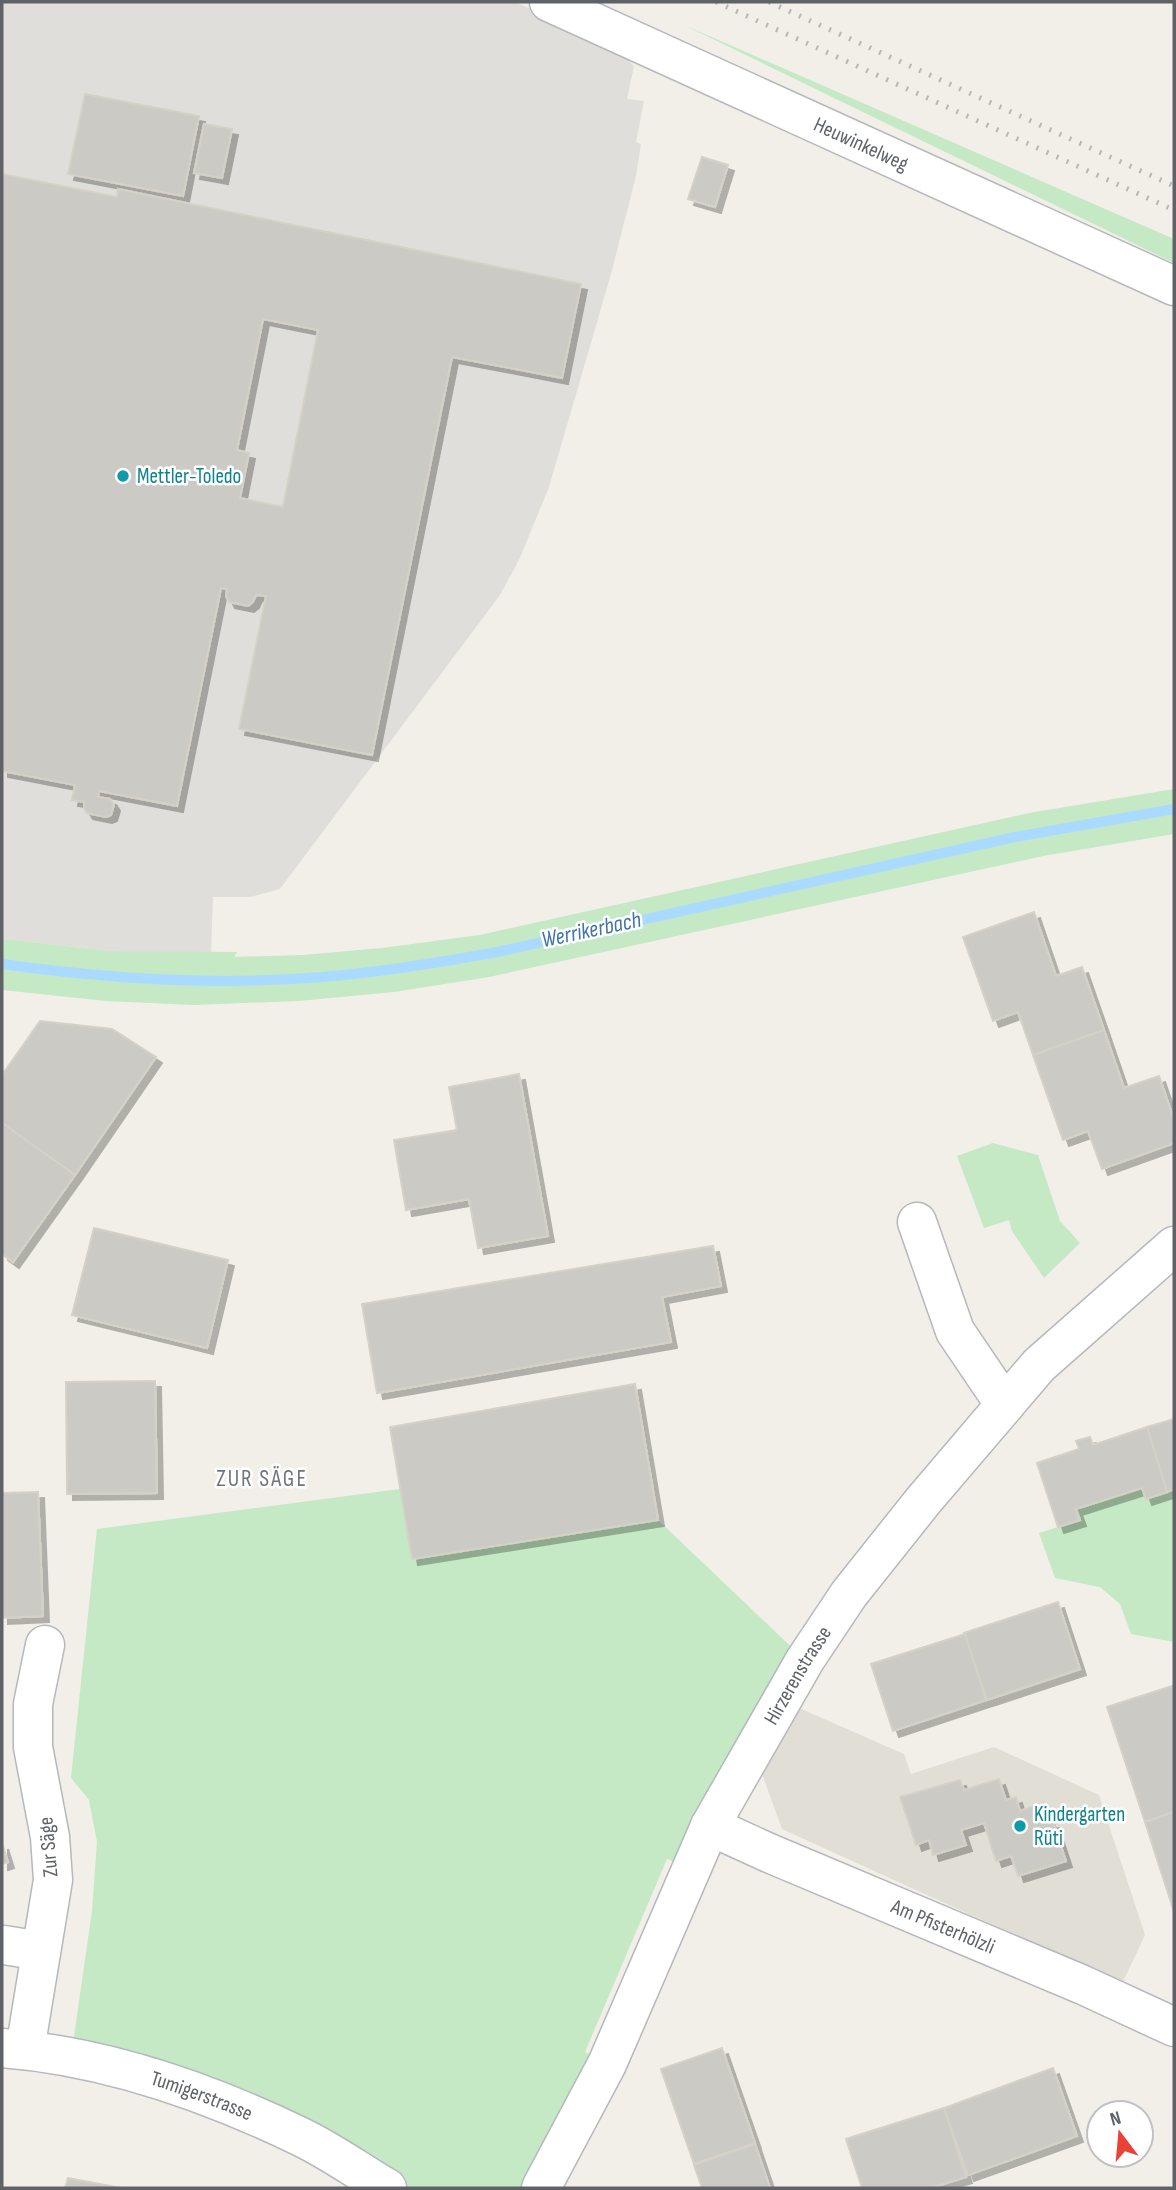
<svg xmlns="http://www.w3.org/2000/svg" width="1176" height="2190" font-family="'Sofia Sans Condensed',sans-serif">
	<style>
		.industrial { fill: #e0deda }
		.education { fill: #e1ded6 }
		.green { fill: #c5e8c5 }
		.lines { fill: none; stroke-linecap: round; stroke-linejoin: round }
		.stream { stroke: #aadaff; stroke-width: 10 }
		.building { fill: #cccac5; stroke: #d6d1c6; stroke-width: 2; fill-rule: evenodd; filter: url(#shadow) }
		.minor-casing { stroke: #b5b8bc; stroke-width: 41 }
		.minor { stroke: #fff; stroke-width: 38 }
		.rail { stroke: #b6b7b8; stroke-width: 5; stroke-dasharray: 2 9; stroke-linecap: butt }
		.culture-dot { fill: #0f9aa8; stroke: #fff; stroke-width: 2.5 }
		.labels { text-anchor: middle; stroke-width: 5; stroke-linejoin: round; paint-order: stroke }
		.street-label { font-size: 21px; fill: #5f6368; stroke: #fff }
		.culture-label { font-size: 21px; fill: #0d838f; stroke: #fff; text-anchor: start }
		.water-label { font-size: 23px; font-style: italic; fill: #4174aa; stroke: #fff }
		.neighbourhood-label { font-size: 23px; letter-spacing: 2px; fill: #70757a; stroke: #fff }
	</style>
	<defs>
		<filter id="shadow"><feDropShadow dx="6" dy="6" stdDeviation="0" flood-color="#0004"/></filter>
	</defs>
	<rect width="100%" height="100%" fill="#f1efe8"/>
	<!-- industrial -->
	<path class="industrial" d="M2,2H515L611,44L634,66L627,99L644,101L636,142L641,144L636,176L611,274L549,487L519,560L500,595L280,889L250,897H213L211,953L109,951L2,939Z"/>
	<!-- education -->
	<path class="education" d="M799,1708L904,1754L911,1774L994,1747L1099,1795L1145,1935L1122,1984L782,1829L762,1774Z"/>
	<!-- green -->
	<g class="green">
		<path d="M684,25L1174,239V263Z"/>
		<path d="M1174,789V834L1043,856L489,977L394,992L298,1001L194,1005L106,1001L2,990V939L110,951L237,952L234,957L303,955L382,948L480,935L1029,813Z"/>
		<path d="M993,1143L1038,1155L1060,1221L1080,1243L1044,1278L1012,1231L1009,1220L984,1228L957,1156Z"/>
		<path d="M1142,1488L1146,1499L1174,1489V1642L1131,1634L1120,1604L1100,1587L1055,1578L1039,1533L1080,1520L1076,1509Z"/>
		<path d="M400,1489L412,1559L658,1520L805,1660L691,1868L667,1859L585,2052L607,2064L541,2188H387L71,2057L92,1911L97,1842L89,1800L71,1778L97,1529Z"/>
	</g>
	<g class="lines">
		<!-- stream -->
		<path class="stream" d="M2,964C108,979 215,986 322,977C383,972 443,962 502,951L1015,837L1174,809"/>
	</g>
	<!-- building -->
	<g class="building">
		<path d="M85,94L199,116L183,196L68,174Z"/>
		<path d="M204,124L232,129L222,178L194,173Z"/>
		<path d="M702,157L728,165L715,207L688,199Z"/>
		<path d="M2,174L117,197L118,189L581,284L562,378L452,357L372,755L239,729L266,596L256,595L253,602L248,606L229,602L226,596L227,589L221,588L177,806L99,791L98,797L110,799L114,805L111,815L106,817L87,813L84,808V802L72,800L75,785L2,771ZM263,319L318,330L283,507L240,498L249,453L237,450Z"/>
		<path d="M1034,912L1056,976L1082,967L1104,1030L1033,1055L1018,1012L993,1021L963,937Z"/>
		<path d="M40,1021L112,1029L156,1057L75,1175L2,1123V1075Z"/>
		<path d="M1104,1030L1124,1088L1159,1076L1174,1120V1143L1102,1169L1088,1131L1063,1140L1033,1055Z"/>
		<path d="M519,1074L548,1236L478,1248L469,1199L406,1210L394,1140L457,1130L449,1087Z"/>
		<path d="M2,1123L75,1175L13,1262L2,1254Z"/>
		<path d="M94,1228L228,1260L207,1348L72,1315Z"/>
		<path d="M713,1246L721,1286L662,1297L671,1342L377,1393L362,1304Z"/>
		<path d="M155,1381L157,1493L67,1494L66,1382Z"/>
		<path d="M635,1384L658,1520L412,1559L390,1427Z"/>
		<path d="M1174,1419V1489L1167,1492L1147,1427Z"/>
		<path d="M1147,1427L1167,1492L1146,1499L1142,1488L1076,1509L1080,1520L1058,1527L1037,1463L1079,1449L1076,1441L1090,1437L1093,1445Z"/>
		<path d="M38,1492L43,1616L2,1618V1493Z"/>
		<path d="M1058,1602L1080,1669L987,1700L964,1633Z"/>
		<path d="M965,1634L986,1700L893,1731L871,1664Z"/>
		<path d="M1172,1686L1174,1692V1812L1145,1822L1107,1707Z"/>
		<path d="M999,1779L1006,1800L1016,1797L1020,1811L1043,1803L1050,1823L1053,1822L1066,1861L1018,1876L1011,1856L996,1861L984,1823L961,1830L966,1845L933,1855L929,1840L916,1845L900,1797L960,1780L964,1790Z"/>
		<path d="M1174,1812V1912L1145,1822Z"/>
		<path d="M2,1843L8,1862L2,1864Z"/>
		<path d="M722,2048L755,2143L694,2164L661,2069Z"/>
		<path d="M1053,2068L1077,2136L968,2175L944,2108Z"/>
		<path d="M944,2108L966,2177L930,2188H862L846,2139Z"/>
		<path d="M755,2144L770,2188H702L694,2165Z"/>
		<path d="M68,2178L121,2188H65Z"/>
	</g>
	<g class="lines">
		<defs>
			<g id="minor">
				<path id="s1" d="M549,2L1174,286"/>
				<path d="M917,1222L955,1331L1005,1405"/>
				<path id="s2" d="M710,1826L769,1853L1083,1985L1174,2027"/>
				<path d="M4,1945L41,1951"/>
				<path id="s3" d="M2,2048C105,2056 206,2091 299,2136C329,2150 358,2171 387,2188"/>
				<path d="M25,2050L53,1880L50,1837L33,1747V1704L45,1645"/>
				<path id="s4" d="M541,2188L607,2064L710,1826L805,1660L849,1594L923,1501L1039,1365L1174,1246"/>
			</g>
		</defs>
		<!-- minor casing -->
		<use href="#minor" class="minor-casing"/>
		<!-- minor -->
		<use href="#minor" class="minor"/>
		<!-- rail -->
		<g class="rail">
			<path d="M716,2L1174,210"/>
			<path d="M769,2L1174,186"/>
		</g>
	</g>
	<!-- markers -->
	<g class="culture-dot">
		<circle cx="123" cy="476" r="7"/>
		<circle cx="1020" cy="1826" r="7"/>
	</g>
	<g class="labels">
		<!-- street labels -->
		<g class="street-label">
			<text dy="7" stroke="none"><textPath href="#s1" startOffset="343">Heuwinkelweg</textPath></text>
			<text dy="7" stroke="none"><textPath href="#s4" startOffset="574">Hirzerenstrasse</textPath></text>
			<text transform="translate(48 1847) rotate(-95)" y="7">Zur Säge</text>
			<text dy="7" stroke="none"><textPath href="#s2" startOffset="254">Am Pfisterhölzli</textPath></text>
			<text dy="7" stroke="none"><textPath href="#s3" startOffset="206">Tumigerstrasse</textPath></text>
		</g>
		<!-- culture labels -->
		<g class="culture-label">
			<text x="137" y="483">Mettler-Toledo</text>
			<text x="1034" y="1821">Kindergarten<tspan x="1034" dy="24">Rüti</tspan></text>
		</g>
		<!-- water labels -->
		<g class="water-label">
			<text transform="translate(591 929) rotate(-12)" y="8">Werrikerbach</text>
		</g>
		<!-- neighbourhood labels -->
		<g class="neighbourhood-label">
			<text x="262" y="1486">ZUR SÄGE</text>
		</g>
	</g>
	<!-- border -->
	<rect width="1176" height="2190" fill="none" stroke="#5f6368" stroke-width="7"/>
	<!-- north arrow -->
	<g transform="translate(1120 2134) rotate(344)"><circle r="33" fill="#ffffff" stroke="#bfc1c3" stroke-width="2"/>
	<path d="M0-5L12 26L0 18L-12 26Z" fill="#ea4335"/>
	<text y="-10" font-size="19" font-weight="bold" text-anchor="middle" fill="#5f6368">N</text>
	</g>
</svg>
